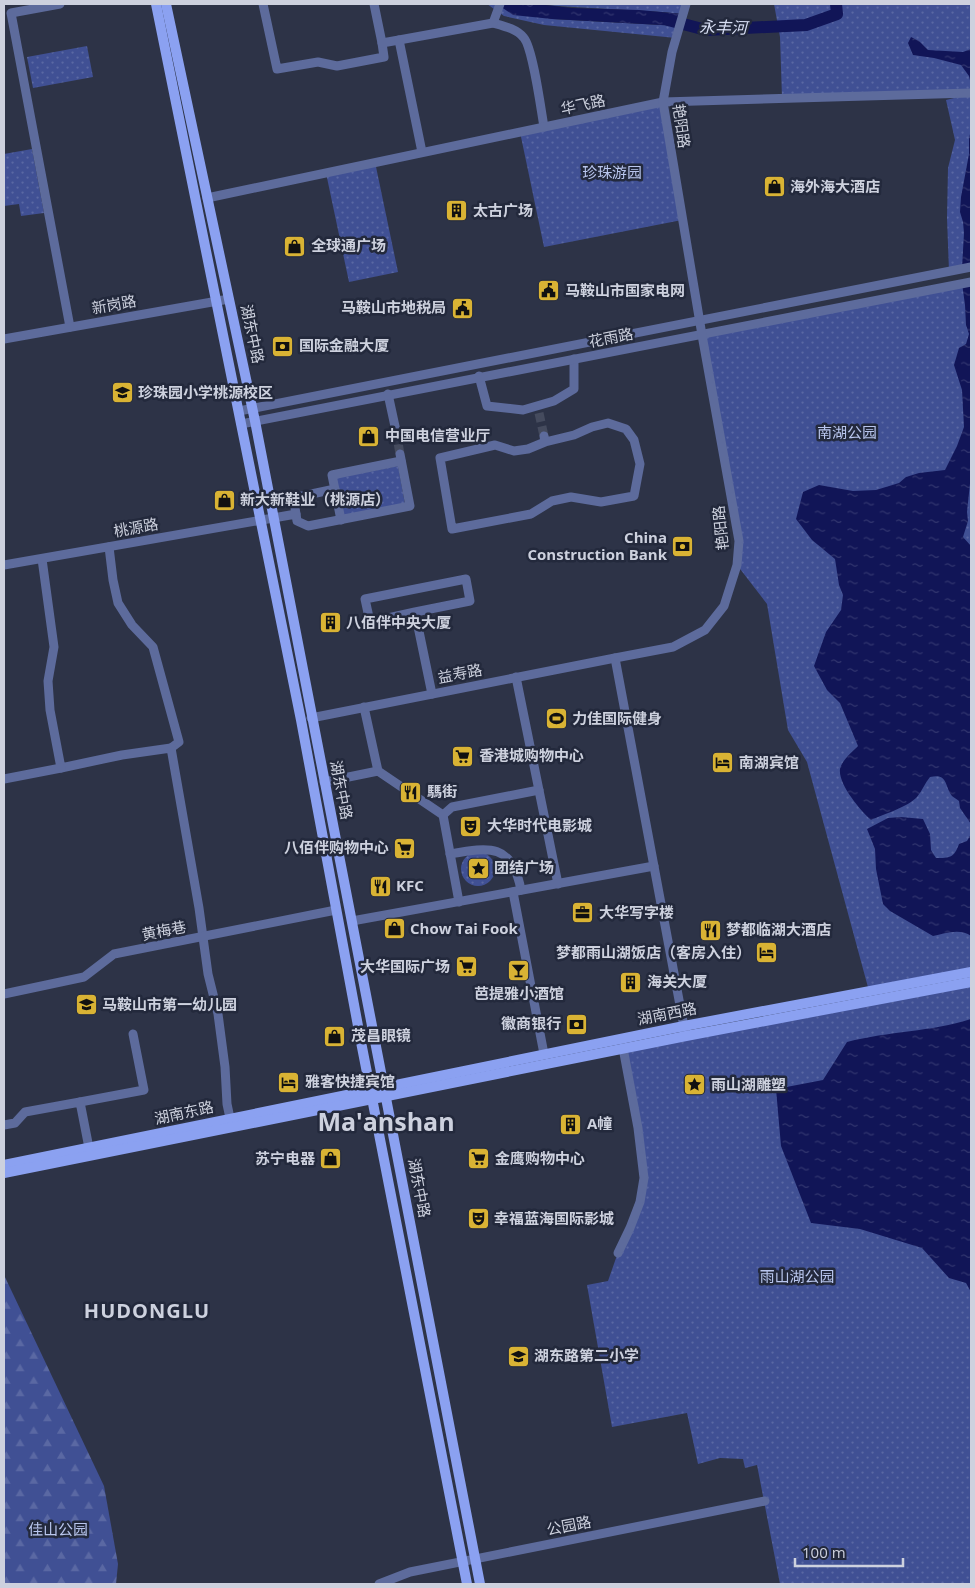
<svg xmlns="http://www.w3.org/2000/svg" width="975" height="1588" font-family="'Open Sans','Noto Sans SC',sans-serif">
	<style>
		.grass { fill: url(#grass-dots) }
		.forest { fill: url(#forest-firs) }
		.water { fill: url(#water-ripples) }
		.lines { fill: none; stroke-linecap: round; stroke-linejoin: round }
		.river { stroke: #111557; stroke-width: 12 }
		.minor-tunnel { stroke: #454b5e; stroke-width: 9; stroke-dasharray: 9 4.5; stroke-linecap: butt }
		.minor { stroke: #5d6b9c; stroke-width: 9 }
		.major { stroke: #8ba1f1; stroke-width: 10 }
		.labels { text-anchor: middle; stroke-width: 5; stroke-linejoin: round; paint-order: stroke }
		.street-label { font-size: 15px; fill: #cdd1de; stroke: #23293c }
		.park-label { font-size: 15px; fill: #b9c6ee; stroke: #23293c }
		.poi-label { font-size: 15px; font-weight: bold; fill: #cdd1de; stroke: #23293c; text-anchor: start }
		.water-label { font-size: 16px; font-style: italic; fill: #d8dff4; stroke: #23293c }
		.district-label { font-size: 20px; font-weight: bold; letter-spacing: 1px; fill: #cdd1de; stroke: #23293c }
		.town-label { font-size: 25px; font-weight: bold; fill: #cdd1de; stroke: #23293c }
	</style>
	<defs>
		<pattern id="grass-dots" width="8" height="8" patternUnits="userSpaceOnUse" patternTransform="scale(1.25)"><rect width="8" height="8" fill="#405094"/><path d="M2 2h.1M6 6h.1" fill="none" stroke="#5a68a3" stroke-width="1.8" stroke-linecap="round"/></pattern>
		<pattern id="forest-firs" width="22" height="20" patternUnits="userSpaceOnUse" patternTransform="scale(1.25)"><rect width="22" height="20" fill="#405094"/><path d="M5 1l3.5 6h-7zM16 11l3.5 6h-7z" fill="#5a68a3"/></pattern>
		<pattern id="water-ripples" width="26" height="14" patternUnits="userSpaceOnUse" patternTransform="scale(1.25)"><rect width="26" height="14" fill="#111557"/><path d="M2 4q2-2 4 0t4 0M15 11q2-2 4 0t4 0" fill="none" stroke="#32366f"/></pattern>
	</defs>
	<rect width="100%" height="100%" fill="#2d3347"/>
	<!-- grass -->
	<g class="grass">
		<path d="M487,4H497L552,19L679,26L676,38L544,25L504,16Z"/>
		<path d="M537,4H686L683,14C634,9 585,9 537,4Z"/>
		<path d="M774,4H971V267L949,271L947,218L948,168L955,140L946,100L966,95L782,98L780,37Z"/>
		<path d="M87,46L93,77L33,88L27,57Z"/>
		<path d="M663,102L682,220L544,247L520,132Z"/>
		<path d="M32,149L44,213L21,216L19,204L4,206V154Z"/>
		<path d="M375,162L398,272L349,282L326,173Z"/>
		<path d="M971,282V972L869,991L807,762L788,730L767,604L737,565L732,502L702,335Z"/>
		<path d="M398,466L405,504L344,516L336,478Z"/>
		<circle cx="478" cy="869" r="17"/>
		<path d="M971,982V1584H780L757,1465L745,1468L743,1459L720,1458L698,1464L687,1413L612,1427L587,1285L608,1281L644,1178L623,1048Z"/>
	</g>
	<!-- forest -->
	<path class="forest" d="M4,1275L104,1486L118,1564L116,1584H4Z"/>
	<!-- water -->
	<g class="water">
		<path d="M497,4H537L572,8L639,10L683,14L679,26L552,19L513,15Z"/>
		<path d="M911,37L919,41L928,50L963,52L971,49V85L969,76L961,65L934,58L913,55L908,43Z"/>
		<path d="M971,129V248L970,267L962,268L964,233L963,222L960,212L961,197L969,154V139Z"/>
		<path d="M970,282L971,474L967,512L968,521L963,537L971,546V824L960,808L959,801C957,799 954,798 952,796C944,785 948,773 930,777C925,783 922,791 917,797C908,807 884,814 871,820C860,810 838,784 840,769C842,760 852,752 858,746L840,703L827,690L814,666L826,632L841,610L843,595L839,585L835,559L812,540L796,519L803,492L819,485L853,491L876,490L899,483L906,477L919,473L945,470L957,446L964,427L962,390L954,365L959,348L966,344L969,334L966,325L965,305L962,283Z"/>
		<path d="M901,817L923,819L930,834L931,850L936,858C950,858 954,858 959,844L967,841L971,834V936C961,928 945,933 933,936L890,911L883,904L876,869L875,849L867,829L888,818Z"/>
		<path d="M971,1019V1292L966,1283L949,1278L922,1248L860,1229L811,1223L781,1146L776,1089L823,1080L847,1042C889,1031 931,1032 971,1019Z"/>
	</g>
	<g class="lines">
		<!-- river -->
		<path class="river" d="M668,20L706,30L806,25L837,14L836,4"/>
		<!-- minor-tunnel -->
		<g class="minor-tunnel">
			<path d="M539,413L544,436"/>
			<path d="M396,431L400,454"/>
		</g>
		<!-- minor -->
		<g class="minor">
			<path d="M60,4L11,13L70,327"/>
			<path d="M263,4L277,69L318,62L337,66L384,57L382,43"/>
			<path d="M374,4L382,43L399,40"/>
			<path d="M493,23C504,26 517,29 524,38C533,49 541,110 544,127"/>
			<path d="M422,152L399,40L493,23L500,4"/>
			<path d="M207,198L663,102L971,93"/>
			<path d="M4,339L229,299"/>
			<path d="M479,376L487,406L523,410L554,401L574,389V359"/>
			<path d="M388,394L396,431"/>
			<path d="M239,411L971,267"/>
			<path d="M241,424L971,282"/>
			<path d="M544,436L545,442L528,449L514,451L495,445L440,458L452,529L531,514L552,501L571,497L601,502L634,496L640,464L634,440L626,429L608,423L592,427L574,435L545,442"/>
			<path d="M296,514L294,502L302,496L335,489"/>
			<path d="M341,520L332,475L401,461"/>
			<path d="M109,547L113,580L118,603L132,625L153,647L179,742L171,748"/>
			<path d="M42,559L54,647L48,681L50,710L61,768L122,755L171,748L199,908L208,974L218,1014L225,1067L227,1104L230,1118"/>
			<path d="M4,565L296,514L297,521L308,526L410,506L400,454"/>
			<path d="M415,612L370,622L365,599L466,579L470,601L415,612L432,694"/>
			<path d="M516,677L558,884"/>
			<path d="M364,707L378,771"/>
			<path d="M311,718L615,658"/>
			<path d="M4,779L61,768"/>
			<path d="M324,782L378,771L443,815L459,902"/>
			<path d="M443,815L452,807L539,790"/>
			<path d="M450,854C490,847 512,843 521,890"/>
			<path d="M513,892L544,1054"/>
			<path d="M352,921L654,866"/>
			<path d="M4,994L84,977L114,954L336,910"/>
			<path d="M685,1032L615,658L673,647L705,630L724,606L737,565L739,541L732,502L702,335L663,102L672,52L686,4"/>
			<path d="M80,1102L144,1090L133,1034"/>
			<path d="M4,1125L15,1123L25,1112L80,1102L89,1148"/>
			<path d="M618,1253L630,1228L640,1202L644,1178L638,1128L623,1048"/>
			<path d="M379,1584L410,1572L765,1501"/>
		</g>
		<!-- major -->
		<g class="major">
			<path d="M156,4L301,720L361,1042L467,1584"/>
			<path d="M166,4L255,421L480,1584"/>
			<path d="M4,1165L684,1026L971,972"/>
			<path d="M4,1173L686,1036L971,982"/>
		</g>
	</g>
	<!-- icons -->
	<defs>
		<symbol id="shop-square" viewBox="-11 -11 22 22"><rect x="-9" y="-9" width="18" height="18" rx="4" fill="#d9b334" stroke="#23293c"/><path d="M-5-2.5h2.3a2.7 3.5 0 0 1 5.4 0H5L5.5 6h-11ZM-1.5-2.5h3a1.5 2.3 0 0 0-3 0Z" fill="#111"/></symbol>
		<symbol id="building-square" viewBox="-11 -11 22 22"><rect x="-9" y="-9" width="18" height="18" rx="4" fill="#d9b334" stroke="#23293c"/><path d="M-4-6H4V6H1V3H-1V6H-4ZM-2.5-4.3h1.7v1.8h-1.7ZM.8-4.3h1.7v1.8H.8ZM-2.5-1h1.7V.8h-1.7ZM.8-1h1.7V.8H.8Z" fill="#111"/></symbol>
		<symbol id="civic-square" viewBox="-11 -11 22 22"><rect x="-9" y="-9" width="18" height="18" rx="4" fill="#d9b334" stroke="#23293c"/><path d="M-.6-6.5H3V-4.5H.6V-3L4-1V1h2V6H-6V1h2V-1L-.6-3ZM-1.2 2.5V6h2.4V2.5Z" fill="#111"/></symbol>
		<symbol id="bank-square" viewBox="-11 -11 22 22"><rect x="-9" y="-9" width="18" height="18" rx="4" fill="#d9b334" stroke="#23293c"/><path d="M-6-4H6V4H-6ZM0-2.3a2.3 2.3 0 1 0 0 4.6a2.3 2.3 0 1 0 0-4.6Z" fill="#111"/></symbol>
		<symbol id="school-square" viewBox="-11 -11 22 22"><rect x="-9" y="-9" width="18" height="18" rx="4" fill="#d9b334" stroke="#23293c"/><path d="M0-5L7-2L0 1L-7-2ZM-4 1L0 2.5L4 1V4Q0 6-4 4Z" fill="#111"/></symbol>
		<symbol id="stadium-square" viewBox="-11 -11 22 22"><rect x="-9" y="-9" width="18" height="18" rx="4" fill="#d9b334" stroke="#23293c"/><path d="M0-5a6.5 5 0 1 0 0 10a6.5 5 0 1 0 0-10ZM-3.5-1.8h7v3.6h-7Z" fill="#111"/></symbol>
		<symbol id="supermarket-square" viewBox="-11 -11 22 22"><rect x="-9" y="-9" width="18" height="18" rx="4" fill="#d9b334" stroke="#23293c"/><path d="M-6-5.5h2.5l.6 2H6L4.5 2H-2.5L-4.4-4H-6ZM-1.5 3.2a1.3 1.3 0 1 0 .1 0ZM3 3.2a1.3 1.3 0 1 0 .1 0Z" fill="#111"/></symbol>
		<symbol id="hotel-square" viewBox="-11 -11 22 22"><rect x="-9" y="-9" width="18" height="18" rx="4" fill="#d9b334" stroke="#23293c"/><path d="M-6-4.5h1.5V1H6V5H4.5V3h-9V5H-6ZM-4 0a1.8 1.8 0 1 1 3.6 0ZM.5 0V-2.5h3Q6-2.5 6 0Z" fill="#111"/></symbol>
		<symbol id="restaurant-square" viewBox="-11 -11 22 22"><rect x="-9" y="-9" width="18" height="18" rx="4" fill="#d9b334" stroke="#23293c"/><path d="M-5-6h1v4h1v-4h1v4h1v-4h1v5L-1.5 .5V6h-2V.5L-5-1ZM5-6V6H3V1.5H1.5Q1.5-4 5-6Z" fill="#111"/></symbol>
		<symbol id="theatre-square" viewBox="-11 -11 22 22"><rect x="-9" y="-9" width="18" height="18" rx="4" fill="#d9b334" stroke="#23293c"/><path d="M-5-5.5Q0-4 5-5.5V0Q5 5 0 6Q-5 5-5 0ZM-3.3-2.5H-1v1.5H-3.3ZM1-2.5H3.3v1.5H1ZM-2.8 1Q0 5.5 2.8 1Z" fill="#111"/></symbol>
		<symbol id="sight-square" viewBox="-11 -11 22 22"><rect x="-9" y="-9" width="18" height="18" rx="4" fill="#d9b334" stroke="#23293c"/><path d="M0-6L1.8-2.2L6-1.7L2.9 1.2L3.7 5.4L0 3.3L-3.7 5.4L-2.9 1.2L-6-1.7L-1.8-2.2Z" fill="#111"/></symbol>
		<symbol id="office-square" viewBox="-11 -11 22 22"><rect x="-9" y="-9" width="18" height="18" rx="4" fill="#d9b334" stroke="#23293c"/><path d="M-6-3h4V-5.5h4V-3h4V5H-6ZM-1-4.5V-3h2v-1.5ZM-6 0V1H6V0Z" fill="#111"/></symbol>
		<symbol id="bar-square" viewBox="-11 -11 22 22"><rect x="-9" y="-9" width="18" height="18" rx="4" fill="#d9b334" stroke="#23293c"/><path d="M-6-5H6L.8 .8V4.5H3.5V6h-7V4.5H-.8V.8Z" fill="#111"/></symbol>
	</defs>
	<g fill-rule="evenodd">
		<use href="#shop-square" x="762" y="174" width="25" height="25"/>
		<use href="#building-square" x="444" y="198" width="25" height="25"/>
		<use href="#shop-square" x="282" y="234" width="25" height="25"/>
		<use href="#civic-square" x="536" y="278" width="25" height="25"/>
		<use href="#civic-square" x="450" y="296" width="25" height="25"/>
		<use href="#bank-square" x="270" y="334" width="25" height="25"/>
		<use href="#school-square" x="110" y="380" width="25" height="25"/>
		<use href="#shop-square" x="356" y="424" width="25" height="25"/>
		<use href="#shop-square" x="212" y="488" width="25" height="25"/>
		<use href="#bank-square" x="670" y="534" width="25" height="25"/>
		<use href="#building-square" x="318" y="610" width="25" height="25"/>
		<use href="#stadium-square" x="544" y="706" width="25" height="25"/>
		<use href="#supermarket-square" x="450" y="744" width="25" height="25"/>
		<use href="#hotel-square" x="710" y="750" width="25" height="25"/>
		<use href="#restaurant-square" x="398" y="780" width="25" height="25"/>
		<use href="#theatre-square" x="458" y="814" width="25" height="25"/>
		<use href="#supermarket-square" x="392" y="836" width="25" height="25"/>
		<use href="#sight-square" x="466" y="856" width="25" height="25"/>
		<use href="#restaurant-square" x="368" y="874" width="25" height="25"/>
		<use href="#office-square" x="570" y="900" width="25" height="25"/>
		<use href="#shop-square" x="382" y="916" width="25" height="25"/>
		<use href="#restaurant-square" x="698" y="918" width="25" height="25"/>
		<use href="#hotel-square" x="754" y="940" width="25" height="25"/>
		<use href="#supermarket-square" x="454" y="954" width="25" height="25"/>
		<use href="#bar-square" x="506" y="958" width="25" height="25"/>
		<use href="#building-square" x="618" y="970" width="25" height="25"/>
		<use href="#school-square" x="74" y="992" width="25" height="25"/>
		<use href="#bank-square" x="564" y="1012" width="25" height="25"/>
		<use href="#shop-square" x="322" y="1024" width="25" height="25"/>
		<use href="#hotel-square" x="276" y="1070" width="25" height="25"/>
		<use href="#sight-square" x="682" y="1072" width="25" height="25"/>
		<use href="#building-square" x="558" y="1112" width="25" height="25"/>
		<use href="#shop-square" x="318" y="1146" width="25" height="25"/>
		<use href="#supermarket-square" x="466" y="1146" width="25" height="25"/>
		<use href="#theatre-square" x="466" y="1206" width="25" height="25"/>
		<use href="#school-square" x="506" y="1344" width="25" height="25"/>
	</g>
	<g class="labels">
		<!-- street labels -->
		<g class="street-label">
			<text transform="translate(583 105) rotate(-12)" y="5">华飞路</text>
			<text transform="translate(681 126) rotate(82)" y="5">艳阳路</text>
			<text transform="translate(114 305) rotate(-10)" y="5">新岗路</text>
			<text transform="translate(252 334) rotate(78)" y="5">湖东中路</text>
			<text transform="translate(611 338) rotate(-11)" y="5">花雨路</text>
			<text transform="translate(136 528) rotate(-10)" y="5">桃源路</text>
			<text transform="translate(721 528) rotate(-96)" y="5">艳阳路</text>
			<text transform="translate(460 674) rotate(-11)" y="5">益寿路</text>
			<text transform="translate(341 790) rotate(79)" y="5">湖东中路</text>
			<text transform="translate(164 931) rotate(-11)" y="5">黄梅巷</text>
			<text transform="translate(667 1014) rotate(-11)" y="5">湖南西路</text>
			<text transform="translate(184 1113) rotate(-12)" y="5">湖南东路</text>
			<text transform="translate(419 1188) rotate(79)" y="5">湖东中路</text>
			<text transform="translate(569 1526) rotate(-11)" y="5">公园路</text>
		</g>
		<!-- park labels -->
		<g class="park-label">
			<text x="612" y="178">珍珠游园</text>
			<text x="847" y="438">南湖公园</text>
			<text x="797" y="1282">雨山湖公园</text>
			<text x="58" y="1535">佳山公园</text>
		</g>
		<!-- poi labels -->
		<g class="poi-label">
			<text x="790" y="192">海外海大酒店</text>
			<text x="473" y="216">太古广场</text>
			<text x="311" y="251">全球通广场</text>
			<text x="565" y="296">马鞍山市国家电网</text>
			<text x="446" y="313" text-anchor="end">马鞍山市地税局</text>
			<text x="299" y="351">国际金融大厦</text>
			<text x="138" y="398">珍珠园小学桃源校区</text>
			<text x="385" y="441">中国电信营业厅</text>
			<text x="240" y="505">新大新鞋业（桃源店）</text>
			<text x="667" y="543" text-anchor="end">China<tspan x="667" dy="17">Construction Bank</tspan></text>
			<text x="346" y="628">八佰伴中央大厦</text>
			<text x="572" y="724">力佳国际健身</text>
			<text x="479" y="761">香港城购物中心</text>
			<text x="739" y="768">南湖宾馆</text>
			<text x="427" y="797">騳街</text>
			<text x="487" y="831">大华时代电影城</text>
			<text x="389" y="853" text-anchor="end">八佰伴购物中心</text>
			<text x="494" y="873">团结广场</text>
			<text x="396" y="891">KFC</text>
			<text x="599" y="918">大华写字楼</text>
			<text x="410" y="934">Chow Tai Fook</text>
			<text x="726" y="935">梦都临湖大酒店</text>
			<text x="751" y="958" text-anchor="end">梦都雨山湖饭店（客房入住）</text>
			<text x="450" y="972" text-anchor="end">大华国际广场</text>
			<text x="647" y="987">海关大厦</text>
			<text x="519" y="999" text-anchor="middle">芭提雅小酒馆</text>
			<text x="102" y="1010">马鞍山市第一幼儿园</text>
			<text x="561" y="1029" text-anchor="end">徽商银行</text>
			<text x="351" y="1041">茂昌眼镜</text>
			<text x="305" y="1087">雅客快捷宾馆</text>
			<text x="711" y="1090">雨山湖雕塑</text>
			<text x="587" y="1129">A幢</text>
			<text x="315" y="1164" text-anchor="end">苏宁电器</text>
			<text x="495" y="1164">金鹰购物中心</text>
			<text x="494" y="1224">幸福蓝海国际影城</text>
			<text x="534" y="1361">湖东路第二小学</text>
		</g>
		<!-- water labels -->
		<g class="water-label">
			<text transform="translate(723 27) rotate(1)" y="6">永丰河</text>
		</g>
		<!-- district labels -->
		<g class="district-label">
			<text x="147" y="1318">HUDONGLU</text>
		</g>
		<!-- town labels -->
		<g class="town-label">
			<text x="386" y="1131">Ma'anshan</text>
		</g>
	</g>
	<!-- border -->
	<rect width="975" height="1588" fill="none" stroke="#cdd1de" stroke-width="10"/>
	<!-- scale -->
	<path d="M795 1558v8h108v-8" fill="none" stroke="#cdd1de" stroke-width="2.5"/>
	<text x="802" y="1558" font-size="15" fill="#cdd1de" stroke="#23293c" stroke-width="4" paint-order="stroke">100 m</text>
</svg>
